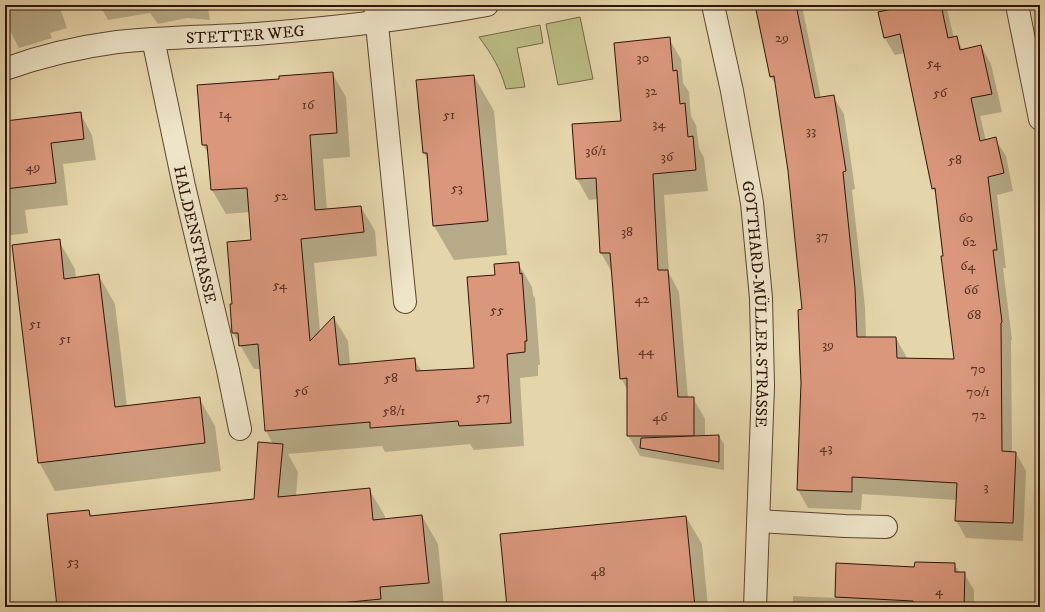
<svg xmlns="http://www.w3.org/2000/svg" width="1045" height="612" font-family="'IM FELL DW Pica',serif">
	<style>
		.grass { fill: #bbbc84; stroke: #746846 }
		.shadow { fill: #0003 }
		.building { fill: #da977c; stroke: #2e1408 }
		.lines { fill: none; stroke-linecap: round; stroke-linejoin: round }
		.minor-casing { stroke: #5c4430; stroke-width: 24 }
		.minor { stroke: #eee4c8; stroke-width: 22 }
		.labels { text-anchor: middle; stroke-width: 3; stroke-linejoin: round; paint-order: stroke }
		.number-label { font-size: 14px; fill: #593525 }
		.street-label { font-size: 16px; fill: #2e1408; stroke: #eee4c8 }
	</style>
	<rect width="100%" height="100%" fill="#e5d5aa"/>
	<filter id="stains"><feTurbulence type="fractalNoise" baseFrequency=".005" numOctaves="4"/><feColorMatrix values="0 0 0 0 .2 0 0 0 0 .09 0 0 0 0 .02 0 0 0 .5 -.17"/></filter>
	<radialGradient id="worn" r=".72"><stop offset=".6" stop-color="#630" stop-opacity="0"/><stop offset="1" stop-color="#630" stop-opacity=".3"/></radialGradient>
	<!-- grass -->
	<g class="grass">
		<path d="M580,17L593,79L558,85L546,24Z"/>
		<path d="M540,25L543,43L517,48L525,87L506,89C500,67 492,55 479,37Z"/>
	</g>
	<!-- shadow -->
	<g class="shadow">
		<path d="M5,5H59L67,28L50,33L52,38L19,48L5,21Z"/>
		<path d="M100,5H224L208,8L210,20L187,18L158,24L150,13L108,20Z"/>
		<path d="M756,5H799L803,11L821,98L833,96L844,114L855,189L852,190L865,307L866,338H896L906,356V360H955L937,196L933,188L905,53L895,55L884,37L893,9L892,5H946L954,38L956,37L963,50L981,46L991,64L1002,112L980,116L986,141L995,139L1006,156L1013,191L997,195L1006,268H1003L1012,340H1011L1012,453H1016L1026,471L1023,541L966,538L956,520L957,500L862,494L861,510L808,508L798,490L803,310L789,171L776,85L771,77Z"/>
		<path d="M669,39L681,59L683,83L689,92L691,116L696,125L699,148L704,158L708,191L664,195L669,273L679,292L688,398H693L705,419V437L719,436L724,444V470L640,456L628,435V391L621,378L613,274L601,253L598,199L589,200L577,179L573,125L622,122Z"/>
		<path d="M332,73L346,97L350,157L323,159L327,210L361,207L375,231L377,256L314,263L320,332L334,318L348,341L350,365L414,359L422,372L475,369L496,276L518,263L532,287L533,295L535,298L540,365H538V376L520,378L524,446L474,450L470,444L385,452L382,446L288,454L298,472L296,496L369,489L385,516V520L422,516L438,544L444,607H58L89,511L92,516L255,500L273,444L266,431L261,369H254L233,333L231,305H233L252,241L250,212L226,214L212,190L209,155L203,145L280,80Z"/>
		<path d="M474,76L494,111L507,255L454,260L434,226L428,161L424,153Z"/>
		<path d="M80,113L92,135L96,160L63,164L68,205L25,210L28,233L5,236V190H10L5,156V122Z"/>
		<path d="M59,241L75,269L76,278L99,276L115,304L127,406L199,398L215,426L221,471L55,491L39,462Z"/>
		<path d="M686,517L702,544L708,607H508Z"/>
		<path d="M837,564L915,568L954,564L960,573H964L974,590V607H793V596L836,598Z"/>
	</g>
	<!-- building -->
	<g class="building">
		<path d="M755,5H796L815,98L834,95L846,171L843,172L855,288L857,337H896L897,358L954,359L941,256H943L935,188L932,189L900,34L884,38L878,12L892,9L891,5H941L948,38L957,36L960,50L981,45L992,94L971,98L980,141L996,137L1004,173L988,177L997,250H993L1002,322L1001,323L1002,451L1016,452L1013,523L955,521L957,483L852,477V492L797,490L801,383L798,310L802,309L788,171L774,76L770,77Z"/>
		<path d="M670,37L673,71L677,70L680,104L685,103L688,137L693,136L696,170L653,174L658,270H668L678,397H694V436H627V378L620,379L610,253H600L596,178L576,179L572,124L621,121L614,43Z"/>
		<path d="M333,72L337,133L310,135L315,210L361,206L364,232L301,239L310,341L334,316L339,365L415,358L416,371L474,368L467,277L495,275L494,264L519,262L520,274L522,273L527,341H525V352L507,354L511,423L459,426L458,421L370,428V422L265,431L258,344L239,346L238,333H232L230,304H232L227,242L251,240L247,188L211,190L207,145H202L197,85L279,79V76Z"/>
		<path d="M474,75L488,221L433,226L427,153H423L416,80Z"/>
		<path d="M81,112L84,139L51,143L56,183L5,189V121Z"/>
		<path d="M60,239L64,279L99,274L115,407L200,397L205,443L38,463L12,245Z"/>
		<path d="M719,435V462L640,448L641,438Z"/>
		<path d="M258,442L283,444L278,497L370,488L373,520L422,515L429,583L380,587L381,599L299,607H57L47,514L89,510L90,516L254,499Z"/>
		<path d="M686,516L695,607H507L500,534Z"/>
		<path d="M915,562L955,563V572H965L964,607H913V601L835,597L836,563L914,567Z"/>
	</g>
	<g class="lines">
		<defs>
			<g id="minor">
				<path d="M375,5L405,302"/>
				<path id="s1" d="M713,5L732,91L752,203L761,298L763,386L755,607"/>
				<path d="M1017,5L1040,119"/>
				<path id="s2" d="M153,39L184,186L228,370L240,429"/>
				<path id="s3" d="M5,69C41,56 79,47 117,42C163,37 210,37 256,34C333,28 411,19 487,5"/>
				<path d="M759,521L845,526L886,527"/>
			</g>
		</defs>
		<!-- minor casing -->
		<use href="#minor" class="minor-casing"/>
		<!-- minor -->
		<use href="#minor" class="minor"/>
	</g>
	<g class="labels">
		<!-- number labels -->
		<g class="number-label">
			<text x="782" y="42">29</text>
			<text x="643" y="62">30</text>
			<text x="934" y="67">54</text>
			<text x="651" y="95">32</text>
			<text x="940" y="97">56</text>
			<text x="308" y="109">16</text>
			<text x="225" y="118">14</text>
			<text x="449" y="119">51</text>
			<text x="659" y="128">34</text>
			<text x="811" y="135">33</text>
			<text x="596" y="155">36/1</text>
			<text x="667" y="161">36</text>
			<text x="955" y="164">58</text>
			<text x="33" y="171">49</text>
			<text x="457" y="192">53</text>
			<text x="281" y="200">52</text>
			<text x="966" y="222">60</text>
			<text x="627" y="236">38</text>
			<text x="822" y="240">37</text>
			<text x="969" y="246">62</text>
			<text x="968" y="270">64</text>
			<text x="280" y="289">54</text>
			<text x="971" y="294">66</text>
			<text x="642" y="303">42</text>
			<text x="497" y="314">55</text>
			<text x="974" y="319">68</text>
			<text x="35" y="328">51</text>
			<text x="65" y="343">51</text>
			<text x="828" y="349">39</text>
			<text x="646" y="355">44</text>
			<text x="978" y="373">70</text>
			<text x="391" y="382">58</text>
			<text x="301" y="395">56</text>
			<text x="978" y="396">70/1</text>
			<text x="483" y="401">57</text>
			<text x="394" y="415">58/1</text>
			<text x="979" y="419">72</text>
			<text x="660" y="421">46</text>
			<text x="826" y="452">43</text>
			<text x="986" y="491">3</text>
			<text x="73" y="566">53</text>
			<text x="598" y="576">48</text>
			<text x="939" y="595">4</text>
		</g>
		<!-- street labels -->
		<g class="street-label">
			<text dy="6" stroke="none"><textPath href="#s3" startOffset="244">STETTER WEG</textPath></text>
			<text dy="6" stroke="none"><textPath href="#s2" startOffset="200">HALDENSTRASSE</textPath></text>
			<text dy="6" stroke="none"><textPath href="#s1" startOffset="303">GOTTHARD-MÜLLER-STRASSE</textPath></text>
		</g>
	</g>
	<!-- margin -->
	<rect width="1045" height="612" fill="none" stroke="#e5d5aa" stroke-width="20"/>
	<rect x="6" y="6" width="1033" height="600" fill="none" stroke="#2e1408" stroke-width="2"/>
	<rect x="10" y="10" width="1025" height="592" fill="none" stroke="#2e1408"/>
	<rect width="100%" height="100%" filter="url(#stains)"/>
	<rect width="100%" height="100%" fill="url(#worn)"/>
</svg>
